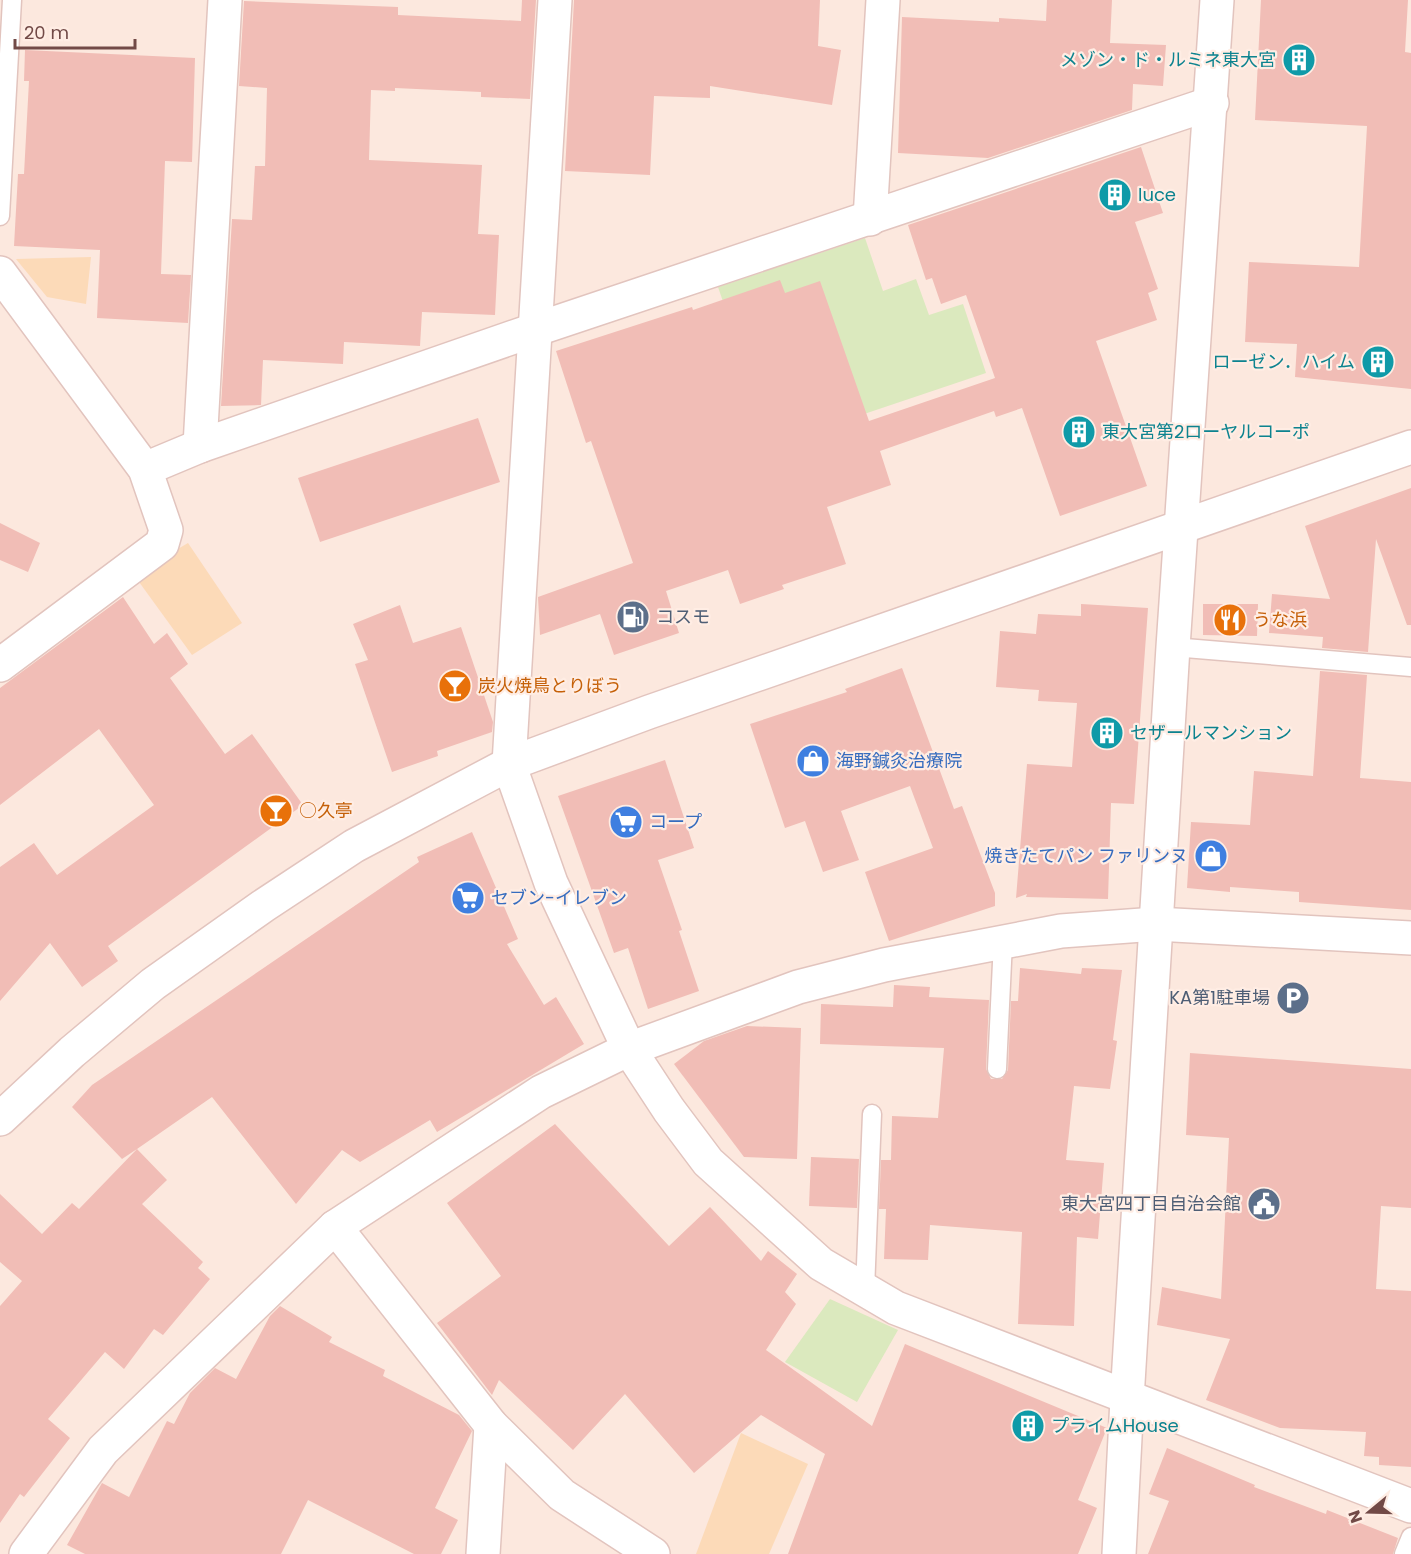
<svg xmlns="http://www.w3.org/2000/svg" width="1411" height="1554" font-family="Poppins,'Noto Sans JP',sans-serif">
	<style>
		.green { fill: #dbe9be }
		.sand { fill: #fcdab8 }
		.building { fill: #f1bdb6 }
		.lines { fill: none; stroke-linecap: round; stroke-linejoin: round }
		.service-casing { stroke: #e2c4be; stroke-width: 21 }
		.minor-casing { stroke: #e2c4be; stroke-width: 36 }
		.tertiary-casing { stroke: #e2c4be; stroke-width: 36 }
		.service { stroke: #fff; stroke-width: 18 }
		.minor { stroke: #fff; stroke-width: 33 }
		.tertiary { stroke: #fff; stroke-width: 33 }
		.labels { text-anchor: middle; stroke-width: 4.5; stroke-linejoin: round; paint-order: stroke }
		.culture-label { font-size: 18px; fill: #0d838f; stroke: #ffede4; text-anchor: start }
		.service-label { font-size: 18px; fill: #4e5e75; stroke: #ffede4; text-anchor: end }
		.food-label { font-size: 18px; fill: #c56008; stroke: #ffede4; text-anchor: start }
		.shop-label { font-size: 18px; fill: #366cbe; stroke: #ffede4; text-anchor: start }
	</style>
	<rect width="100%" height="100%" fill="#fce8de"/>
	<!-- green -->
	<g class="green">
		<path d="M865,238L883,291L916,279L929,315L963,304L986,373L772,445L718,287Z"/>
		<path d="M830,1299L898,1330L857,1402L785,1362Z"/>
	</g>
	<!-- sand -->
	<g class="sand">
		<path d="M91,257L86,304L47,297L16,259Z"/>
		<path d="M188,543L242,623L192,655L134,575Z"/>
		<path d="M741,1433L808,1464L769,1554H696Z"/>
	</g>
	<!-- building -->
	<g class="building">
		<path d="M522,0H536L530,99L481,97V92L395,88V91L371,90L369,160L482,165L478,234L499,235L495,315L422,312L420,346L344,342L343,364L263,360L261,405L221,406L232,219L252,220L255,166H265L267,88L239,86L244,1L398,7V15L521,21Z"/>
		<path d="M574,0H820L818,46L841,50L832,105L710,86V98L654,96L650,175L565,171Z"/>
		<path d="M1047,0H1112L1110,43L1166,45L1163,86L1133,84L1132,110L988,158L898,153L902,17L999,22V18L1046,21Z"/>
		<path d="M1261,0H1408L1405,52L1411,53V389L1295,377L1297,344L1245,342L1249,262L1359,267L1367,126L1255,120Z"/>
		<path d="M25,50L195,58L192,162L165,161L161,274L191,275L188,323L97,318L100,250L14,246L18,174H24L29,81H24Z"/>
		<path d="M1141,147L1163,213L1135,222L1158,289L1148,293L1157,320L1096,341L1147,486L1060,516L1022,408L996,417L994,411L880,451L891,485L827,507L846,564L782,585L784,589L740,604L728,570L666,591L679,633L614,655L600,614L540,635L538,597L633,563L591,441L586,443L556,351L692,307L693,310L780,280L785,293L820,281L869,421L995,378L966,295L941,304L932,278L926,280L908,225Z"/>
		<path d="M478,418L500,482L320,542L298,478Z"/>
		<path d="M1411,488V625H1407L1376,539L1368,652L1322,648L1323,637L1269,633L1272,594L1330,599L1305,526Z"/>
		<path d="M0,523L40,543L28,572L0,560Z"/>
		<path d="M123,597L154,644L167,633L188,664L170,678L225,754L252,734L303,805L108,946L118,961L82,987L50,943L0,1001V867L34,843L57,875L154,805L99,729L0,805V688Z"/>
		<path d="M1081,604L1148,608L1134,804L1111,803L1108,899L1026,897L1027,894L1016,898L1027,764L1072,767L1077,703L1038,701L1039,690L996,687L1000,631L1036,634L1038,614L1081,616Z"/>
		<path d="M1203,604H1258L1257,636L1203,635Z"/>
		<path d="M400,605L413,643L461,627L493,722L492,732L437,751L438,756L392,772L355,664L368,660L353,624Z"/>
		<path d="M902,668L954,809L962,806L995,893V906L889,941L865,872L933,848L910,786L841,811L859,860L823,872L805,821L785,828L750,724L847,692L845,689Z"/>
		<path d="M1320,671L1367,675L1360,778L1411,782V910L1299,902V892L1230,887V892L1187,888L1191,822L1250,825L1254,771L1313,776Z"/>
		<path d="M665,760L694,848L658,860L682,930L679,931L699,991L648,1009L628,948L614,953L558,796Z"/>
		<path d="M472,832L518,939L507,944L544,1005L556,997L584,1044L437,1132L430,1120L360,1162L342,1150L296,1204L212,1097L137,1149L167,1180L142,1204L203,1262L198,1268L210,1279L163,1335L154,1329L124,1369L105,1352L48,1419L70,1438L24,1497L20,1494L0,1523V1306L22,1281L0,1262V1194L42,1234L72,1203L79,1209L137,1149L122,1159L72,1107L92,1085L419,862L417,857Z"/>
		<path d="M1020,968L1081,974L1082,968L1122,970L1113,1040L1117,1041L1110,1089L1074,1086L1066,1160L1104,1163L1098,1239L1077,1237L1074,1326L1018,1324L1022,1232L930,1225L928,1260L884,1259L886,1209H879L881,1160H891L892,1116L938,1118L944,1048L820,1044L821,1004L893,1007L894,985L930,987L929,997L989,1000L986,1069L991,1079H1002L1008,1070L1011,1001H1018Z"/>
		<path d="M747,1026L801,1028L797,1159L744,1157L674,1064L704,1041Z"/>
		<path d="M1190,1053L1411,1069V1208L1381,1206L1376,1289L1411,1291V1467L1379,1465V1457L1364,1456L1366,1432L1280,1428L1206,1400L1230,1339L1157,1325L1162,1287L1221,1299L1229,1138L1186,1135Z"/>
		<path d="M555,1124L669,1246L710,1207L761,1261L768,1251L797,1274L785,1292L796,1304L766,1350L872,1426L905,1344L1107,1428L1078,1500L1097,1508L1078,1554H788L825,1454L761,1415L694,1473L625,1394L573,1450L499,1380L492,1395L437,1323L501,1276L447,1203Z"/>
		<path d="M811,1157L859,1159L857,1208L809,1206Z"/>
		<path d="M280,1306L332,1337L329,1342L385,1370L383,1376L459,1415L472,1431L435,1508L458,1520L441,1554H414L308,1500L281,1554H85L67,1545L102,1483L129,1497L167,1421L174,1424L190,1393L215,1368L236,1379L270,1316Z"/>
		<path d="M1167,1448L1255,1485L1254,1487L1326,1514L1327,1510L1398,1538L1393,1554H1148L1169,1501L1149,1494Z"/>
	</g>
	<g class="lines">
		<defs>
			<g id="service">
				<path d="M0,216L12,0"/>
				<path d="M1173,647L1411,667"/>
				<path d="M997,1069L1003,941"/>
				<path d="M865,1290L872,1114"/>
				<path d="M1404,1554L1411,1537"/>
			</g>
			<g id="minor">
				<path d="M870,219L883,0"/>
				<path d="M0,273L145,469L166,530L162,544L0,665"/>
				<path d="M200,446L225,0"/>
				<path d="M145,469L200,446L534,330L1212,103"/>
				<path d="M509,764L555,0"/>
				<path d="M335,1227L491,1425L562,1495L653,1554"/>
				<path d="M26,1554L103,1450L335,1227L541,1092L629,1049L798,987L884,965L1061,931L1156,924L1411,938"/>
				<path d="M483,1554L491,1425"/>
				<path d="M1119,1554L1127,1399"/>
			</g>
			<g id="tertiary">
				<path d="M509,764L551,883L629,1049L669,1110L708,1162L821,1264L896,1308L1411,1506"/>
				<path d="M0,1119L72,1052L153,984L263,906L354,846L509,764L649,712L1411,447"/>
				<path d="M1127,1399L1173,647L1217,0"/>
			</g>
		</defs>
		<!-- service casing -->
		<use href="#service" class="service-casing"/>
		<!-- minor casing -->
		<use href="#minor" class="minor-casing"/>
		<!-- tertiary casing -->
		<use href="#tertiary" class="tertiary-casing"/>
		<!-- service -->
		<use href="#service" class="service"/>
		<!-- minor -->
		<use href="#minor" class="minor"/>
		<!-- tertiary -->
		<use href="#tertiary" class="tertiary"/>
	</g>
	<!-- icons -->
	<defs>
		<symbol id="building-disc" viewBox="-11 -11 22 22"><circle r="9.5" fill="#0f9aa8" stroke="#ffede4"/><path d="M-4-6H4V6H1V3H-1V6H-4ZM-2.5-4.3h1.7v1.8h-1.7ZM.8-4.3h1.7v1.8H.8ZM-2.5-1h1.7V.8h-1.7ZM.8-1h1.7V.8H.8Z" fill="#fff"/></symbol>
		<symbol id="fuel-disc" viewBox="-11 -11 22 22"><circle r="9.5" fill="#5c6f8a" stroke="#ffede4"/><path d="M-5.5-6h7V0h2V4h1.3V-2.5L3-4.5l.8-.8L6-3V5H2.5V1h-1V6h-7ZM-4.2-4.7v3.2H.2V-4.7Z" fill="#fff"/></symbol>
		<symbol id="restaurant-disc" viewBox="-11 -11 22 22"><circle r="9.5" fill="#e8710a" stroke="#ffede4"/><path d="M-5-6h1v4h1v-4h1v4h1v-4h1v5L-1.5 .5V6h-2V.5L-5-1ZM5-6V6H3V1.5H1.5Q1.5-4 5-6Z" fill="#fff"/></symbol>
		<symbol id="bar-disc" viewBox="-11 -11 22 22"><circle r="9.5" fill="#e8710a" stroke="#ffede4"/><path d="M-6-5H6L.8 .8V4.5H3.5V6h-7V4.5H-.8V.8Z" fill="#fff"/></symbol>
		<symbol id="shop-disc" viewBox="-11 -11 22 22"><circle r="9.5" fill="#3f7fe0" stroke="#ffede4"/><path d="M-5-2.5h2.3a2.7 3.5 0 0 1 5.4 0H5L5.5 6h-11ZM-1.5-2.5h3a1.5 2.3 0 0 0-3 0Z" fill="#fff"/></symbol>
		<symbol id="supermarket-disc" viewBox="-11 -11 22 22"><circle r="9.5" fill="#3f7fe0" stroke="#ffede4"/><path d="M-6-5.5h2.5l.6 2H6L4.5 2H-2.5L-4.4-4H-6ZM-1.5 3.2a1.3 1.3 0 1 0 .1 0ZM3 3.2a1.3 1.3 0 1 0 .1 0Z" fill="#fff"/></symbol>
		<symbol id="parking-disc" viewBox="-11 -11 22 22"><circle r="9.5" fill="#5c6f8a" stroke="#ffede4"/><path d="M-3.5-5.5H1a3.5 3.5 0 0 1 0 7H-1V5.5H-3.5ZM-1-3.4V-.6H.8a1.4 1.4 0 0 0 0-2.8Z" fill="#fff"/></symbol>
		<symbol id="civic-disc" viewBox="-11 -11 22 22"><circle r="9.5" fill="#5c6f8a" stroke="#ffede4"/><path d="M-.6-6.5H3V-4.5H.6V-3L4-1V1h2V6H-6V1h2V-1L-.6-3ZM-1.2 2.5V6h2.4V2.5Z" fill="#fff"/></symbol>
	</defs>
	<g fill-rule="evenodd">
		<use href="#building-disc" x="1280" y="41" width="38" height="38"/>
		<use href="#building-disc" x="1096" y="176" width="38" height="38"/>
		<use href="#building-disc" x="1359" y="343" width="38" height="38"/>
		<use href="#building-disc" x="1060" y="413" width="38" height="38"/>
		<use href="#fuel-disc" x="614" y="598" width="38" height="38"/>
		<use href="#restaurant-disc" x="1211" y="601" width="38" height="38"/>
		<use href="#bar-disc" x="436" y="667" width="38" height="38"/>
		<use href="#building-disc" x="1088" y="714" width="38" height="38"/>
		<use href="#shop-disc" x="794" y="742" width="38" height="38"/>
		<use href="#bar-disc" x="257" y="792" width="38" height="38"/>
		<use href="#supermarket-disc" x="607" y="803" width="38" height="38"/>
		<use href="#shop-disc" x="1192" y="837" width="38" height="38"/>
		<use href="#supermarket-disc" x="449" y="879" width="38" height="38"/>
		<use href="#parking-disc" x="1274" y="979" width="38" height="38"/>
		<use href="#civic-disc" x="1245" y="1185" width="38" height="38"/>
		<use href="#building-disc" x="1009" y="1407" width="38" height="38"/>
	</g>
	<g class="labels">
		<!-- culture labels -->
		<g class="culture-label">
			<text x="1276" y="66" text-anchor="end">メゾン・ド・ルミネ東大宮</text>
			<text x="1138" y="201">luce</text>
			<text x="1355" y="368" text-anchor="end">ローゼン．ハイム</text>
			<text x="1102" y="438">東大宮第2ローヤルコーポ</text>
			<text x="1130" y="739">セザールマンション</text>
			<text x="1051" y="1432">プライムHouse</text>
		</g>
		<!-- service labels -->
		<g class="service-label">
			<text x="656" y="623" text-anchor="start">コスモ</text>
			<text x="1270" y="1004">KA第1駐車場</text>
			<text x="1241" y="1210">東大宮四丁目自治会館</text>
		</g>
		<!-- food labels -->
		<g class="food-label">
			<text x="1253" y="626">うな浜</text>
			<text x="478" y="692">炭火焼鳥とりぼう</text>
			<text x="299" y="817">○久亭</text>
		</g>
		<!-- shop labels -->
		<g class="shop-label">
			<text x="836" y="767">海野鍼灸治療院</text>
			<text x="649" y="828">コープ</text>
			<text x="1188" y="862" text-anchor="end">焼きたてパン ファリンヌ</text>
			<text x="491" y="904">セブン-イレブン</text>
		</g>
	</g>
	<!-- north arrow -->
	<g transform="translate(1369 1512) rotate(251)" stroke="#ffede4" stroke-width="4.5" paint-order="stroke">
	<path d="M0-4.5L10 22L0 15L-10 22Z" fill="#724a47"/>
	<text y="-9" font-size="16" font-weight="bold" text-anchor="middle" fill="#724a47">N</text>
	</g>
	<!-- scale -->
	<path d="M15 39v9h120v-9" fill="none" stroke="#724a47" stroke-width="3"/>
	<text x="24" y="39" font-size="18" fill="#724a47" stroke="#ffede4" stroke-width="4.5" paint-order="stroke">20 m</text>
</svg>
